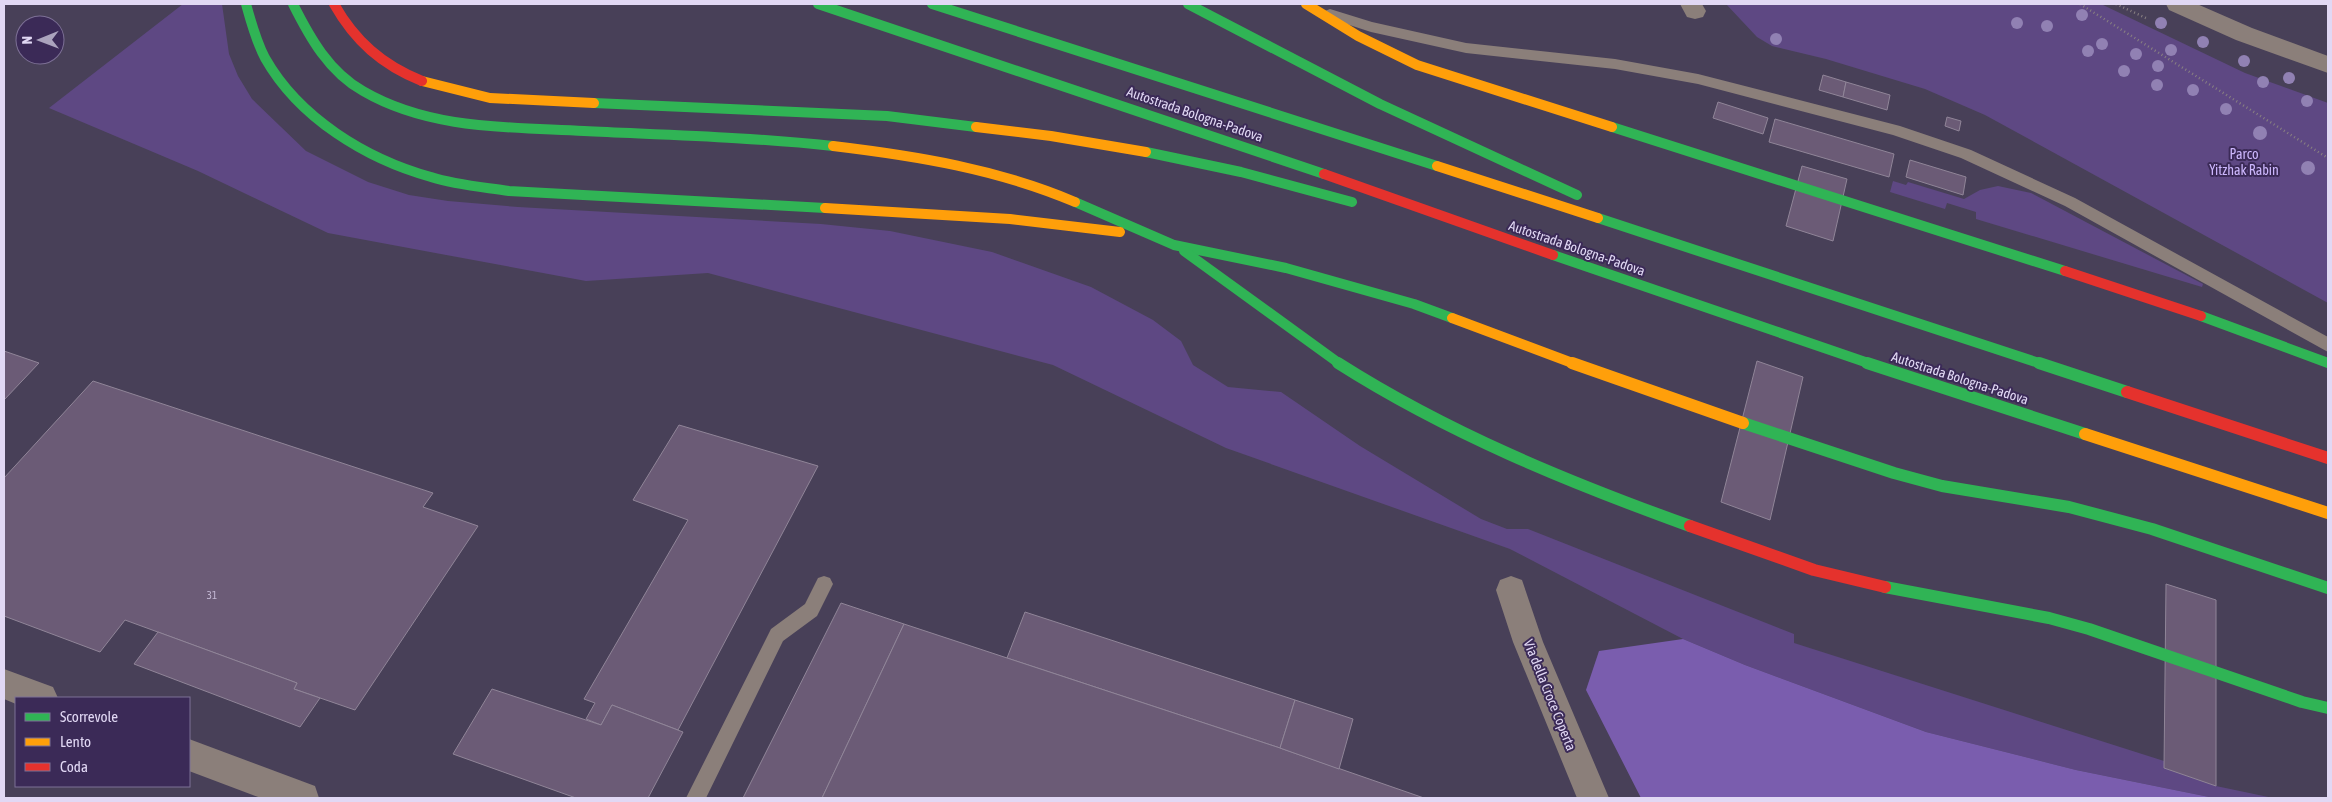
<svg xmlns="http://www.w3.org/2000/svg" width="2332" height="802" font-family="'Asap Condensed',sans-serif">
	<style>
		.green { fill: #5e4883 }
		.forest { fill: #7a5dae }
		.building { fill: #6b5b76; stroke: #908598 }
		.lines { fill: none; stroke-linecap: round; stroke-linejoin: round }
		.path { stroke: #898082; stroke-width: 2.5; stroke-dasharray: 1 3; stroke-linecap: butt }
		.lane { fill: #8b7f7a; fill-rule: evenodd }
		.street { fill: #8b7f7a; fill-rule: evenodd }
		.fast-far1 { stroke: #30b455; stroke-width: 10 }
		.fast { stroke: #30b455; stroke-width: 12 }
		.slow-far1 { stroke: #ff9f0a; stroke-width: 10 }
		.slow { stroke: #ff9f0a; stroke-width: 12 }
		.jam-far1 { stroke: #e5322d; stroke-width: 10 }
		.jam { stroke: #e5322d; stroke-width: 12 }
		.tree { fill: #9181b3 }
		.labels { text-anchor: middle; stroke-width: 4; stroke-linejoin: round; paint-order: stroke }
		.number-label { font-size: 11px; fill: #c4b9d4 }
		.street-label { font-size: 14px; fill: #e1d8f4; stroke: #3b2a57 }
		.park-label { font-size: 14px; fill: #cdb7fd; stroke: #3b2a57 }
	</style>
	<rect width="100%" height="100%" fill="#484058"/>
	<!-- green -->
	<g class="green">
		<path d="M183,4H222L229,54L238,76L252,99L306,151L368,182L409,195L448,201L518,207L821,224L890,231L992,252L1091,287L1153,320L1181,341L1193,365L1228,387L1281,392L1360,446L1481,519L1507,529H1528L1794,634V643L2164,761V768L2216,786L2273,798H2214L2076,770L1926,732L1745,665L1683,639L1510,549L1226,448L1053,365L708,273L586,281L328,233L198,171L49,108Z"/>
		<path d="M1726,4H2101L2245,73L2328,103V303L1985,115L1925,89L1826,59L1772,46L1757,37Z"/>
		<path d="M1893,181L1906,185L1908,182L1964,199L1980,190L1998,186L2031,193L2203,284L2202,287L1976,219V212L1947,203L1945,209L1890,192Z"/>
	</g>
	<!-- forest -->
	<path class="forest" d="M1683,639L1745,665L1926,732L2076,770L2214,798H1641L1586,690L1599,651Z"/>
	<!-- building -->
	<g class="building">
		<path d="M1823,75L1846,82L1843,97L1819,90Z"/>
		<path d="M1846,82L1890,95L1887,110L1843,97Z"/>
		<path d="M1718,102L1768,118L1763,134L1713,118Z"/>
		<path d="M1947,117L1961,121L1959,131L1945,126Z"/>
		<path d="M1775,119L1894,154L1889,177L1769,142Z"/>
		<path d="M1910,160L1966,177L1963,195L1906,177Z"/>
		<path d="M1802,166L1847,179L1833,241L1786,226Z"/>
		<path d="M4,351L39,363L4,400Z"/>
		<path d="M1757,361L1803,377L1770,520L1721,502Z"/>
		<path d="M93,381L433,493L423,507L478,526L355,710L294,689L297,683L125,620L100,652L4,616V478Z"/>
		<path d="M679,425L818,466L678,730L612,705L601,725L586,719L595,703L584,699L688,520L633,500Z"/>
		<path d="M2166,584L2216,600V786L2164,768Z"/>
		<path d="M841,603L904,624L822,798H743Z"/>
		<path d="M1025,612L1295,700L1280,748L1007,658Z"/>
		<path d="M904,624L1280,748L1424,798H822Z"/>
		<path d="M158,632L297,683L294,689L320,698L300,727L134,664Z"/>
		<path d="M492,689L601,725L612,705L683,732L648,798H576L453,754Z"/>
		<path d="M1295,700L1353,719L1339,769L1280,748Z"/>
	</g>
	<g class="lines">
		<!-- path -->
		<g class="path">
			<path d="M2080,4L2328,158"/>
			<path d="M2116,4L2148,19"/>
		</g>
		<!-- lane -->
		<g class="lane">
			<path d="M1330,9L1372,22L1466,43L1615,59L1698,74L1900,126L1971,150L2075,198L2328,337V352L2065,206L1961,158L1893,135L1698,84L1615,69L1466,53L1371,32L1325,17L1323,14L1325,11Z"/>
			<path d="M824,576L830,578L833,584L817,616L783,641L706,798H686L771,629L805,604L818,578Z"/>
		</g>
		<!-- street -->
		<g class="street">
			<path d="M1680,4H1702L1706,11L1703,17L1695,19L1687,17Z"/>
			<path d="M2166,4H2197L2252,28L2328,56V73L2236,40L2169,10Z"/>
			<path d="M1511,576L1522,580L1543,642L1609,798H1577L1513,642L1496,590L1500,580Z"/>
			<path d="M4,669L53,687L58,698H16V704L4,699Z"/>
			<path d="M189,739L315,786L319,798H261L189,771Z"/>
		</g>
		<!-- fast-far1 -->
		<g class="fast-far1">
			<path d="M246,4C251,22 256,41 265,58C299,118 366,159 431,177C456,185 483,187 509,191L825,208"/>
			<path d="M293,4C310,38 329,72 363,91C430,130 509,127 584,131C667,135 750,137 833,146"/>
			<path d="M818,4L1324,174"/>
			<path d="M932,4L1437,166"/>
			<path d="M1188,4L1380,104L1577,195"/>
			<path d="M594,103L887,116L976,127"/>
			<path d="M1612,127L2065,271"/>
			<path d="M1146,152L1241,172L1352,202"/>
			<path d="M1075,202L1174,245L1286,268L1414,304L1452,318"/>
			<path d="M1598,218L2042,364"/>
			<path d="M1184,251L1340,364"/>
			<path d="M1553,255L1871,364"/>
			<path d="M2201,316L2328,363"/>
		</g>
		<!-- fast -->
		<g class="fast">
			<path d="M1338,363C1448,433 1568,482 1690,526"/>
			<path d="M1867,363L2085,434"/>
			<path d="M2039,363L2127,392"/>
			<path d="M1743,423L1894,473L1942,486L2069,507L2152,529L2328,588"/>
			<path d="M1885,587L2049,618L2089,629L2302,702L2328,708"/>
		</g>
		<!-- slow-far1 -->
		<g class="slow-far1">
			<path d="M1306,4L1358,36L1417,65L1612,127"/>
			<path d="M422,81L490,98L594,103"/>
			<path d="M976,127L1051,136L1146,152"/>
			<path d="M833,146C917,156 997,169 1075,202"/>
			<path d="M1437,166L1598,218"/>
			<path d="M825,208L1010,219L1120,232"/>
			<path d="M1452,318L1575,364"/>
		</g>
		<!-- slow -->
		<g class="slow">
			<path d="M1572,363L1743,423"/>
			<path d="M2085,434L2328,513"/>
		</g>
		<!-- jam-far1 -->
		<g class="jam-far1">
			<path d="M334,4C355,41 382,65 422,81"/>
			<path d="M1324,174L1553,255"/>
			<path d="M2065,271L2201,316"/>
		</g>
		<!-- jam -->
		<g class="jam">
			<path d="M2127,392L2328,458"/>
			<path d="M1690,526L1814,570L1885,587"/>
		</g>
	</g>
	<!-- trees -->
	<g class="tree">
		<circle cx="2082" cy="15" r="6"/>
		<circle cx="2017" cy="23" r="6"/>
		<circle cx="2161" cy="23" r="6"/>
		<circle cx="2047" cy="26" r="6"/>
		<circle cx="1776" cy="39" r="6"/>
		<circle cx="2203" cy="42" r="6"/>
		<circle cx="2102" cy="44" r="6"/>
		<circle cx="2171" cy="50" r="6"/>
		<circle cx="2088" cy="51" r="6"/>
		<circle cx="2136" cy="54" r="6"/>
		<circle cx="2244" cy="61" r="6"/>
		<circle cx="2158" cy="66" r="6"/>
		<circle cx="2124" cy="71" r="6"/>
		<circle cx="2289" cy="78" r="6"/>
		<circle cx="2263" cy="82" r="6"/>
		<circle cx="2157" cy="85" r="6"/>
		<circle cx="2193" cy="90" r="6"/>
		<circle cx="2307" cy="101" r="6"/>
		<circle cx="2226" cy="109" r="6"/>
		<circle cx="2260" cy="133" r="7"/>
		<circle cx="2308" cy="168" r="7"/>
	</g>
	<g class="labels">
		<!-- number labels -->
		<g class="number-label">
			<text x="212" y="599">31</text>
		</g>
		<!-- street labels -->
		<g class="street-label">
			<text transform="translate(1195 114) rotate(19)" y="5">Autostrada Bologna-Padova</text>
			<text transform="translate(1577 248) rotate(19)" y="5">Autostrada Bologna-Padova</text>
			<text transform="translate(1960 378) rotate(18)" y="5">Autostrada Bologna-Padova</text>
			<text transform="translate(1550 695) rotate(68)" y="5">Via della Croce Coperta</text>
		</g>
		<!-- park labels -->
		<g class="park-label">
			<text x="2244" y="159">Parco<tspan x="2244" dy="16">Yitzhak Rabin</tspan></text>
		</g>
	</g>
	<!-- border -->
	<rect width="2332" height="802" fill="none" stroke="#e1d8f4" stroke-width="10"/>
	<!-- legend -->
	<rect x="15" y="697" width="175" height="90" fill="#3b2a57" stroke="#7d7096"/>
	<rect x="25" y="713" width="25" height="8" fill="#30b455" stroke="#7d7096"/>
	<text x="60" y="722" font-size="15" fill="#e1d8f4">Scorrevole</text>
	<rect x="25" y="738" width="25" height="8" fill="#ff9f0a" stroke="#7d7096"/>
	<text x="60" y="747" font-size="15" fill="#e1d8f4">Lento</text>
	<rect x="25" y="763" width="25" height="8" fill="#e5322d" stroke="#7d7096"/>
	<text x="60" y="772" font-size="15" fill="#e1d8f4">Coda</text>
	<!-- north arrow -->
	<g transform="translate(40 40) rotate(269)"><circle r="24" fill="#3b2a57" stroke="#7d7096"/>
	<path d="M0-4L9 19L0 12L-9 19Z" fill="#aba3bd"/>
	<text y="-8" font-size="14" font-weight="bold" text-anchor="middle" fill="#e1d8f4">N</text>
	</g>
</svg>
